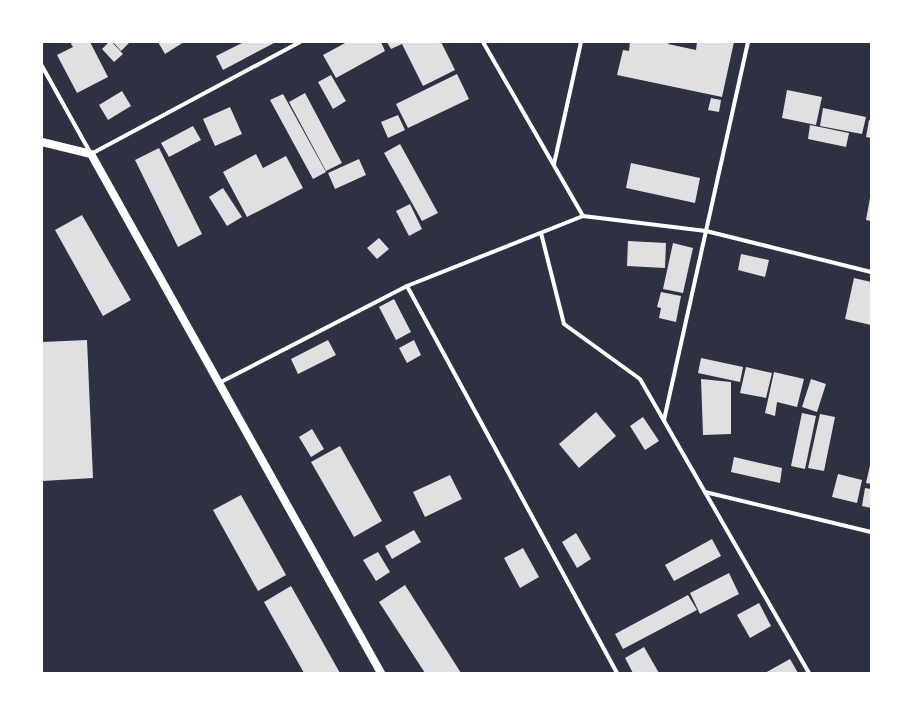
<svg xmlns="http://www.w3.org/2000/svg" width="913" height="715" font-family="'Space Grotesk',sans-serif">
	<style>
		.building { fill: #e0e0e3 }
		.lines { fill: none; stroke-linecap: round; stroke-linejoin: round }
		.minor { stroke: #fff; stroke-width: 4 }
		.secondary { stroke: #fff; stroke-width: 8 }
	</style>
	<rect width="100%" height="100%" fill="#2d3142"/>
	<!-- building -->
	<g class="building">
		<path d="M70,42H90L108,77L77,93L57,55L73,47Z"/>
		<path d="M109,42H112L123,54L114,62L102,49Z"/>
		<path d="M113,42H130L121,51Z"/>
		<path d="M158,42H184L165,54Z"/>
		<path d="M244,42H276L223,70L216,56Z"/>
		<path d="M347,42H381L385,51L336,78L323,55Z"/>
		<path d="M387,42H441L455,70L423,86L402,44L391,49Z"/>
		<path d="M630,42H669L668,44L696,50L697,42H734L722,97L617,75L623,50L629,51Z"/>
		<path d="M457,74L469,99L408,128L396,104Z"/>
		<path d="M331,75L346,101L333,109L318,82Z"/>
		<path d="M787,90L822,97L816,125L782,118Z"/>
		<path d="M122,91L131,106L108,120L99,105Z"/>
		<path d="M305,93L342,163L326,171L289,102Z"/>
		<path d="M283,94L326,172L313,179L270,100Z"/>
		<path d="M711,98L721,100L719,112L708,110Z"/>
		<path d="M230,107L242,134L215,146L203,119Z"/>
		<path d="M823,108L866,117L862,134L820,126Z"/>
		<path d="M398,115L405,130L388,138L381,122Z"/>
		<path d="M869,120L871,121V138L866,137Z"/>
		<path d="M810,125L849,133L846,147L808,139Z"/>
		<path d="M193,126L201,140L169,157L161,143Z"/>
		<path d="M400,144L438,213L422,221L384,153Z"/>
		<path d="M159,148L202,234L178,247L135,160Z"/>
		<path d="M256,154L263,168L286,156L303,188L247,217L223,172Z"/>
		<path d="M359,159L366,175L335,189L328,173Z"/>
		<path d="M631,163L700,178L695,203L626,188Z"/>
		<path d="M223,188L242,217L227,226L209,197Z"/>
		<path d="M870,198H871V221L866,220Z"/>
		<path d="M410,204L422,229L409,236L396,211Z"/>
		<path d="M82,215L131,300L103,316L55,230Z"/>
		<path d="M379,238L389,249L377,259L367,248Z"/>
		<path d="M628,241L666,243L665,268L627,266Z"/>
		<path d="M673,243L693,248L683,293L663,289Z"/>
		<path d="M741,254L769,260L765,277L738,270Z"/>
		<path d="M854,278L871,282V325L845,319Z"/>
		<path d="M661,292L681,296L676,322L659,318L661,308L657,307Z"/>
		<path d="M394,299L411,332L396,340L379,307Z"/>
		<path d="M87,340L93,478L42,481V342Z"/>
		<path d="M328,340L336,355L298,374L291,359Z"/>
		<path d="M414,340L421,355L407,363L399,348Z"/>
		<path d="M701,358L743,367L740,382L698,373Z"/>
		<path d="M746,367L772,373L766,398L740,393Z"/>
		<path d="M774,372L804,379L797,407L777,402L775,416L765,413Z"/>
		<path d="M701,379L731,382V434L703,435Z"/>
		<path d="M811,379L826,384L817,412L802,407Z"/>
		<path d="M596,412L616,436L579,468L559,444Z"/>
		<path d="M802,413L816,416L805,469L791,466Z"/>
		<path d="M820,414L835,417L824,471L808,468Z"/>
		<path d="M643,417L659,441L645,450L630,426Z"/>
		<path d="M312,429L324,449L311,457L299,437Z"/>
		<path d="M340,446L382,521L354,537L311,462Z"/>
		<path d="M734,457L782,468L780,483L731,472Z"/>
		<path d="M870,465H871V484L866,483Z"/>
		<path d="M838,474L862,480L857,503L832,497Z"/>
		<path d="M450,475L462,499L425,517L413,492Z"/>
		<path d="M865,488L871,489V508L862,506Z"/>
		<path d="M241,495L286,575L258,591L213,510Z"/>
		<path d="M414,530L421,542L392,559L385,546Z"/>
		<path d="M576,533L591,559L577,568L562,542Z"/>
		<path d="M712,539L721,556L674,581L665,565Z"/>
		<path d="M523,548L539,577L520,588L504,558Z"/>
		<path d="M378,552L390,572L376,581L363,560Z"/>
		<path d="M729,573L739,594L700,614L690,593Z"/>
		<path d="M405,585L461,673H425L379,602Z"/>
		<path d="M291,586L340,673H304L264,602Z"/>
		<path d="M688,595L697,610L623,649L615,634Z"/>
		<path d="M759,603L771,626L750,638L737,615Z"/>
		<path d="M644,647L659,673H633L625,658Z"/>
		<path d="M790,659L798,673H765Z"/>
	</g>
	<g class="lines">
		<!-- minor -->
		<g class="minor">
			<path d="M483,42L583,216"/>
			<path d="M42,66L91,154L300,42"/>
			<path d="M554,164L581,42"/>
			<path d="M541,233L564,324L640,379L809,673"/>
			<path d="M407,286L617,673"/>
			<path d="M219,383L407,286L583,216L706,231L871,272"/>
			<path d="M664,420L748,42"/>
			<path d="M705,492L871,532"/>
		</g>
		<!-- secondary -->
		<path class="secondary" d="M42,142L91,154L381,673"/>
	</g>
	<!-- border -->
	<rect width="913" height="715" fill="none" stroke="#ffffff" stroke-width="86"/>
</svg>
